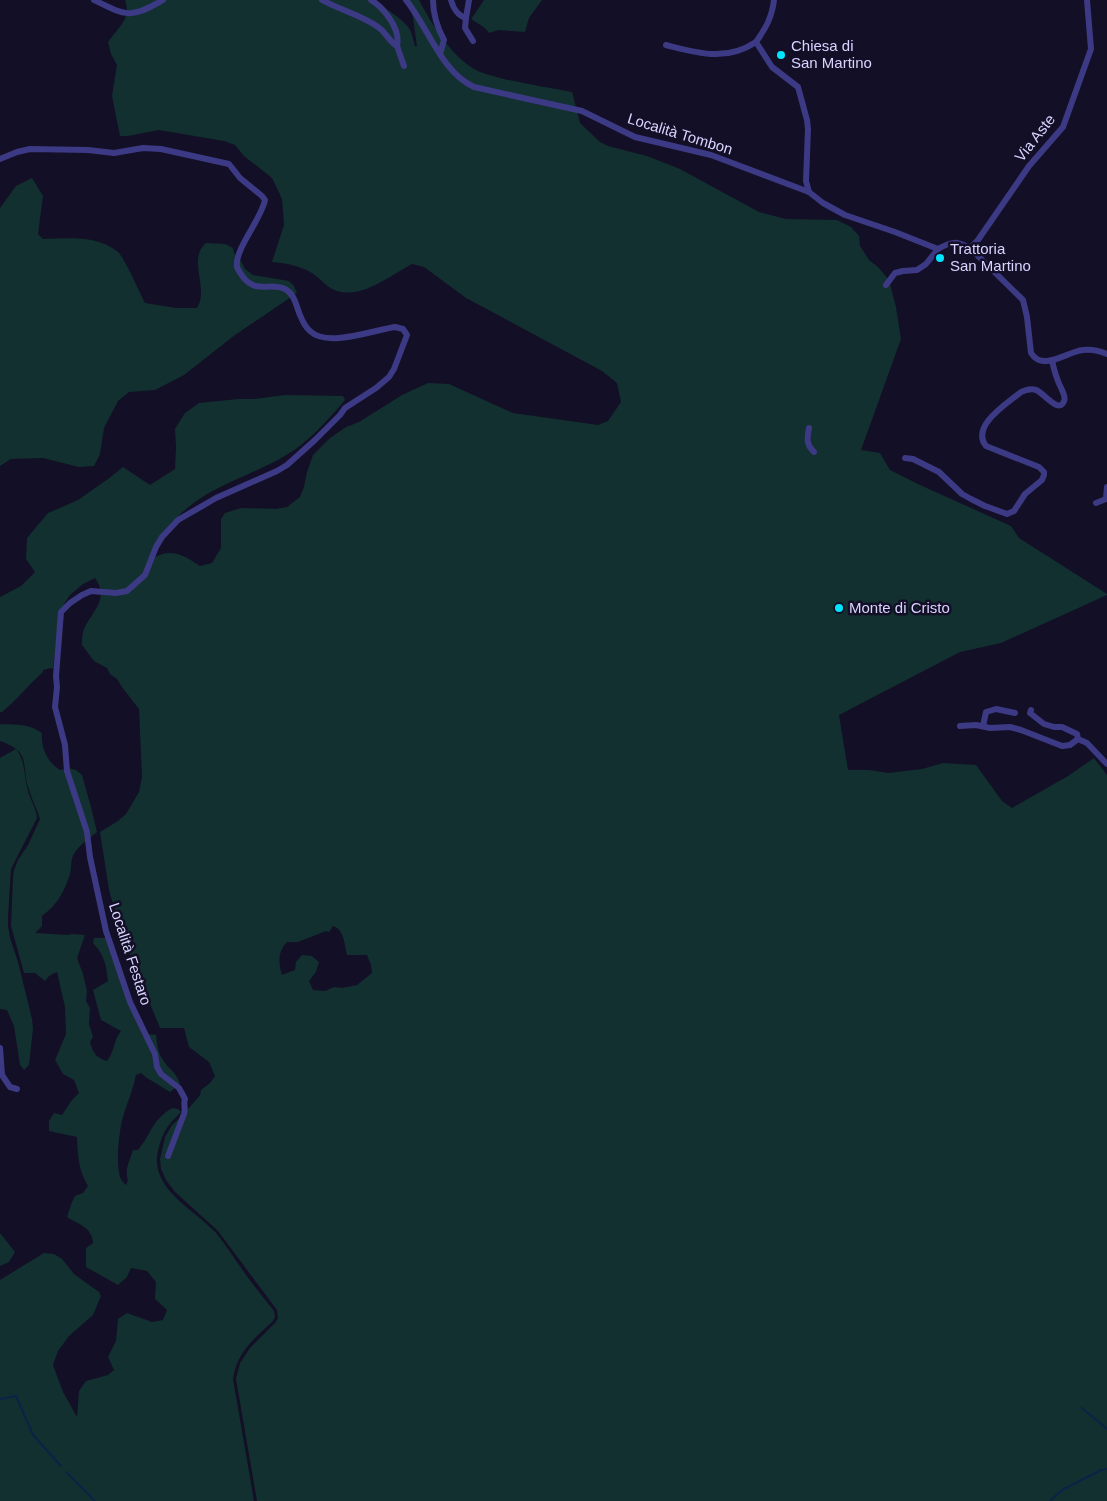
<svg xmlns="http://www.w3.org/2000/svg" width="1107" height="1501" font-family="Helvetica,sans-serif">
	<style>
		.green { fill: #12302f; fill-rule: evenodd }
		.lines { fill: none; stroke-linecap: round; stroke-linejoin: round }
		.stream { stroke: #0c2248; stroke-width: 2 }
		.minor { stroke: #3d3a85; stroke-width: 6 }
		.poi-dot { fill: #00e5ff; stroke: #130f26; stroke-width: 2 }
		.labels { text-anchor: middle; stroke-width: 5; stroke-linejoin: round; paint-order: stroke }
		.poi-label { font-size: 15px; fill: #d9d4ff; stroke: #130f26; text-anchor: start }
		.street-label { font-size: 15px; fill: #d9d4ff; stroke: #130f26 }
	</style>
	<rect width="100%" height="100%" fill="#130f26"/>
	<!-- green -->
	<g class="green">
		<path d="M125,0H371C382,7 400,16 408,27C412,31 413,40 415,46L417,47L413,17L407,0H419C432,25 450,54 474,69C483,74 494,76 504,79C527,84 549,88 572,92L580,123L600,142L608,146L647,156L680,169L759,212L786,219L837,220L851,227L859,236L860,246L869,260L878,267L889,280L896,307L901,339L861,450L880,453L890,470L920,485L1011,526L1019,538L1107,594V595L1001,643L960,652L839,715L848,770H869L888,773L922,769L943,763L976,765L1002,801L1012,808L1068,776L1094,758L1107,775V1501H257L236,1379L240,1363L250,1348L275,1323L278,1318L277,1310L218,1231L175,1192L166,1180L161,1169L160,1159L165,1137L172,1125L184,1114L200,1095L201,1090L210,1083L215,1076L209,1062L189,1047L184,1028H160L122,935L109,890L100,832L118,821L126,814L139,792L142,777L139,709L122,687L117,679L110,674L107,668L94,661L82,645C82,640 82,634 84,629C92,611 110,599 95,578L83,584L70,595L64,604L56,642L53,669L51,668L43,670V672C29,684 17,700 2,712H0V597L21,586L35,572L26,559L27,538L48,513L78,500L108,479L123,467L150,485L175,469L176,447L175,429L185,413L199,403L238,399H253L285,395L343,396L345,400C327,421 308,443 283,457C245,479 198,489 170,526C162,535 158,548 152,559C170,547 184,555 200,566L212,563L221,548V519L225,513L241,508L276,509L287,507L300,497L304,487L307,472L313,455L330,438L346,427L359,422L402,395L428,383L449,384L513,413L598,425L608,421L621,402L617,383L602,371L466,298L424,267L412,264C391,275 362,299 337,291C328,289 320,278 312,273C300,266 286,263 272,262L284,225L282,199L272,178L244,156L235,145L224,141L159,130L128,136H120L112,96L117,65L111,54L108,42C118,27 132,19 125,0ZM333,926C344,929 345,946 347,955H367L371,965L372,973L357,985L342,988L334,987L325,991L313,990L309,981L316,972L319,962L312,956L302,955L296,962L295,970L282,975C278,963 278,951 287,942H298L326,931L329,932Z"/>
		<path d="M484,0H542L529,18L525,32L499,30L489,33L485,28L471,19Z"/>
		<path d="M32,178L43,196L38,234L43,239C68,238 98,235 118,252C124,257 140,293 145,303L176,308H197C198,305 200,303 200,301C205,282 189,257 206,243L225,244L233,248L234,253L241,261L245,269L253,275L289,281L294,286L297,293L235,335L184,375L155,390L129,392L118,401L104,428L100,454L94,466L79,467L43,458L11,459L0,466V208L16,186Z"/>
		<path d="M0,724C17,725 27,723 42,733C41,748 47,762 60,770L68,768L76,770L82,775L91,807L97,832C90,838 78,846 74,854C70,860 72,867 70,874C64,892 58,904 42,916V926L35,933L68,935L72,934L85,935L77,958L83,974L87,991L86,1001L90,1008L89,1024L93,1037L90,1042C93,1053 96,1058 107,1061C115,1051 113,1041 121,1031L101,1020L93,990L108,981C106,965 105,956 93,943L94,938H110L125,987L147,1034L156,1035C157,1043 158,1053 163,1060C169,1070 176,1071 180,1084L170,1092L147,1078L141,1073L136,1075C133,1090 127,1103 123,1117C119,1130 115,1167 121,1179C122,1181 125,1184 126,1185L128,1180C124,1169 130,1161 133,1150H138C152,1133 151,1121 172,1108L178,1109L181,1112C167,1126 163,1131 158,1151C149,1189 196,1210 217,1234C225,1244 232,1255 239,1265C250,1281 262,1296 274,1311L275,1317L273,1321C254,1339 237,1352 233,1379L254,1501H0V1280L44,1253L54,1254L62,1259L74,1274L99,1292L101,1296L93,1315L69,1336L58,1351L53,1365L63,1392L77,1417L79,1391L86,1381L108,1375L114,1370L108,1357L116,1341L118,1319L127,1313L152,1322L163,1320L167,1310L155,1299L156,1282L147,1271L131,1268L127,1277L118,1285L86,1267V1248L93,1243C92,1227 78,1224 67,1217L72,1202L75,1196L83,1193L88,1186C78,1168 78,1157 77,1137L49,1131V1121L54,1113L62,1115L72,1100L79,1093L74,1080L63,1074L55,1060L66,1034L65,1007L57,972L49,976L45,981L35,973H24L11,926L13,878L14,870L18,860L28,845L40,819C37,809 32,800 29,790C20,763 33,753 0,741Z"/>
		<path d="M16,749C25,760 24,774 27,787C29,798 36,807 37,818L11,869L8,917V926L10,938L18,962L32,1019L33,1029L29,1065L24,1070L20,1065L14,1026L7,1010L0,1009V758Z"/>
		<path d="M0,1233L15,1252L9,1262L0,1266Z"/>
	</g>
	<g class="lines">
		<!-- stream -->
		<g class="stream">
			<path d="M0,1399L16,1396L33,1435L61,1466"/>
			<path d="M1082,1408L1107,1429"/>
			<path d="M66,1472L95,1501"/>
			<path d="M1050,1501L1062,1490L1101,1470L1107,1469"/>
		</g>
		<!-- minor -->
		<g class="minor">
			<path d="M94,0C126,16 131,19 163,0"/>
			<path d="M322,0C340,10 361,15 378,27C386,32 390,43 397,46C401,29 384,8 371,0"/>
			<path d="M406,0C428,27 441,72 474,87L582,111L635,137L711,155L809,192L823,203L845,215L895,232L938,249C952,241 956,241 970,248L1023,300L1027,317L1031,353C1043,372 1066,352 1083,350C1090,349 1100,351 1107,354"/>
			<path d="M433,0C433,15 437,27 444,40L440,54"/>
			<path d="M451,0C453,8 458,16 466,18L469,0"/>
			<path d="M774,0C772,17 766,28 756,42L772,67L798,87L807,120L808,129L806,181L809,192"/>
			<path d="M466,18L465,28L473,41"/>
			<path d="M666,45C698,53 726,62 756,42"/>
			<path d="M397,46L404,66"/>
			<path d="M0,159L17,152L30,149L88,150L114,153L143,148L161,149L229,164L240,178L262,196L265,200C261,220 234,250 237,267C238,270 241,274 243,277C256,294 270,282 285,289C295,294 296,306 300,315C302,320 305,327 310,331C327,348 374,330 395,327L403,329L407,335L394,369L389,377L376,388L345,408L340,415L315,440L287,465L277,471L216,498L178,520L162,537L156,547L145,575L127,591L116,593L91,591L82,595L70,603L61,612L56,676L57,687L55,707L65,745L67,771L87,832L90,857L106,931L130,1002L155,1054L157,1067L161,1074L179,1088L185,1099C183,1104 186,1108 184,1114L168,1156"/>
			<path d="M970,248L978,240L1029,166L1063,127L1091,49L1087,0"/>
			<path d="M886,285L895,273L903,271L917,270L926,264L938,249"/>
			<path d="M809,428C807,439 806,444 814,452"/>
			<path d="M905,458L913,459L939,472L962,494L971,499L985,506L1007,514L1014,511L1025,494L1042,480L1044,475V472L1039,467L986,446C970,426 1008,403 1021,392C1026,390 1031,388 1036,390C1043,392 1059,415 1064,401C1066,397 1063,393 1062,390C1057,380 1054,371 1052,360"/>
			<path d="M1096,503L1106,499L1107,487"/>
			<path d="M1031,710L1030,713L1044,724L1054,727H1062L1077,734L1078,739L1087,743L1107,764"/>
			<path d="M960,726L976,725L990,728L1010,727L1021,730L1062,746L1070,745L1078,739"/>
			<path d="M983,726L986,712L996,709L1015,713"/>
			<path d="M0,1048L2,1075L10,1087L17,1089"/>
		</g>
	</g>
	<!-- markers -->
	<g class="poi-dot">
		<circle cx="781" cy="55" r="5"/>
		<circle cx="940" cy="258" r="5"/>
		<circle cx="839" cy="608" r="5"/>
	</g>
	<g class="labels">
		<!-- poi labels -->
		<g class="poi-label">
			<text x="791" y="51">Chiesa di<tspan x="791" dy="17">San Martino</tspan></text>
			<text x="950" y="254">Trattoria<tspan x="950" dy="17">San Martino</tspan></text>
			<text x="849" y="613">Monte di Cristo</text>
		</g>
		<!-- street labels -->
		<g class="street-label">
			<text transform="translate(680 134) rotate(17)" y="5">Località Tombon</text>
			<text transform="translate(1035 138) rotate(-52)" y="5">Via Aste</text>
			<text transform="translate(130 954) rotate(72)" y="5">Località Festaro</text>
		</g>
	</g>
</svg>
